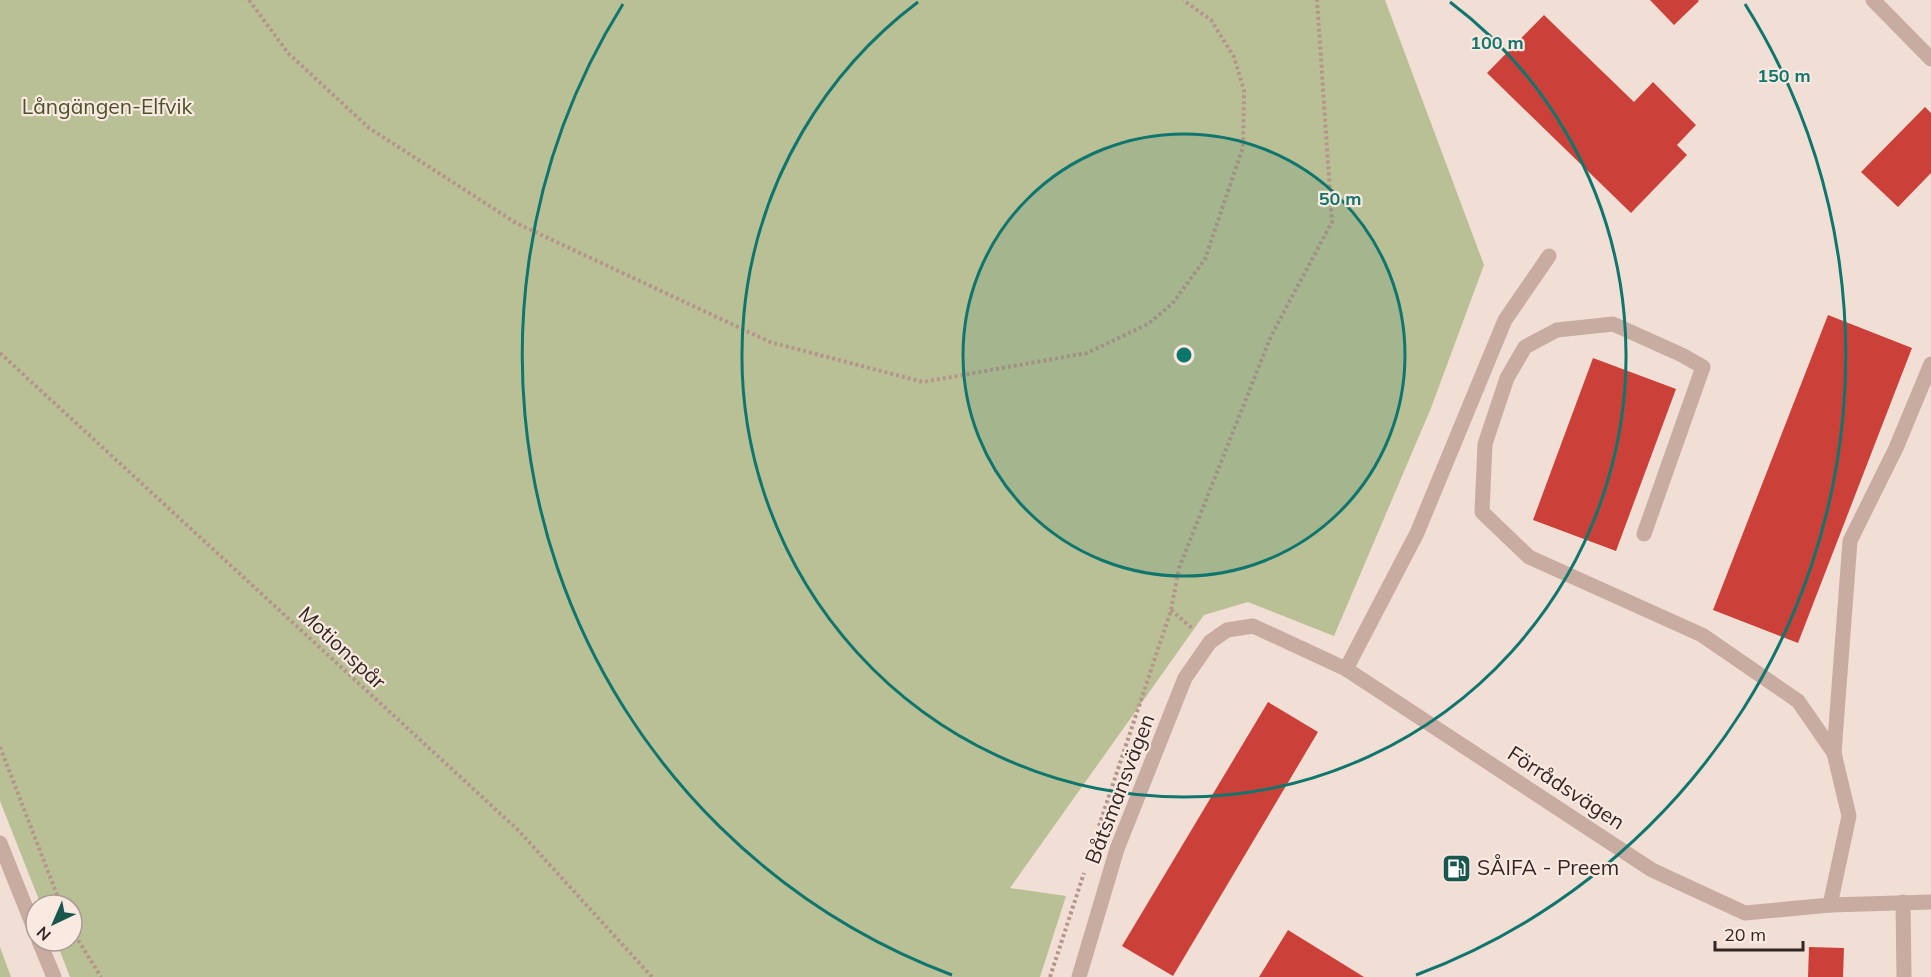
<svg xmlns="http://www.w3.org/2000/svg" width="1931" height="977" font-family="Mulish,sans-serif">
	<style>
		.green { fill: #bac095 }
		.building { fill: #cb4139 }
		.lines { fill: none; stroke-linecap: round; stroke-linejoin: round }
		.path { stroke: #b5958b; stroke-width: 4; stroke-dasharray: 3 3; stroke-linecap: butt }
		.minor { stroke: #c9aca1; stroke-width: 15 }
		.ring { fill: none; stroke: #0f766e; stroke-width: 3 }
		.labels { text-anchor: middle; stroke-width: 4.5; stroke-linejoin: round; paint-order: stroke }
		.park-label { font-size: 21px; fill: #4a5227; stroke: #f9e9e1 }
		.street-label { font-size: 21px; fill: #332624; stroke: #f9e9e1 }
		.poi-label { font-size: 21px; fill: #332624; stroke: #f9e9e1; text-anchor: start }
		.centre { fill: #0f766e; stroke: #f9e9e1; stroke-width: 3 }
		.ring-label { font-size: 18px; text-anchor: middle; font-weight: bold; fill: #0f766e; stroke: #f9e9e1; stroke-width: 4.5; stroke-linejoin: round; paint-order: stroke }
	</style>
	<rect width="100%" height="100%" fill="#f1ded5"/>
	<!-- green -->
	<g class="green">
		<path d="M0,0H1385L1484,265L1431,408L1334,636L1248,602L1204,615L1010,888L1066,896L1040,977H70L56,941H72V905H41L0,801Z"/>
		<path d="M0,947L11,977H0Z"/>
	</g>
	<!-- building -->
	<g class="building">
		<path d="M1650,0H1698L1699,1L1674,25Z"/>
		<path d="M1544,15L1634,102L1653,82L1696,125L1677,145L1687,155L1631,213L1487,73Z"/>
		<path d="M1925,107L1931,113V173L1898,207L1861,172Z"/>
		<path d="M1828,315L1912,348L1798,643L1713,610Z"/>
		<path d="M1593,358L1676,389L1616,551L1533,520Z"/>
		<path d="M1268,702L1318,732L1173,976L1122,946Z"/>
		<path d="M1288,930L1364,977H1259Z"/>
		<path d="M1809,947L1844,948L1843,977H1808Z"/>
	</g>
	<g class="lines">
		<!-- path -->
		<g class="path">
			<path d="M249,0L288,53L369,128L516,223L770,342L923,382L1087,353L1148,324L1172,304L1205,259L1243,147L1244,90L1234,57L1211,20L1183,0"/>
			<path d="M0,353L518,830L652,977"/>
			<path d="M1171,610L1193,629"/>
			<path d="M0,747L61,905"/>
			<path d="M1099,826L1171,610L1179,568L1271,336L1332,222L1317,0"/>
			<path d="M72,930L101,977"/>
			<path d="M1050,977L1084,873"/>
		</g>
		<!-- minor -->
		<g class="minor">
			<path d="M1873,0L1931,59"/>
			<path d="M1644,534L1703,367L1682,355L1613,324L1557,330L1525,347L1507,378L1485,444L1482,512L1529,557L1702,635L1798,701L1834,753L1849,816L1830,905"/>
			<path d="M1346,669L1417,533L1505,320L1549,256"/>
			<path d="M1834,753L1850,541L1896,448L1931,364"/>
			<path d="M0,843L36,933"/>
			<path d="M1903,902L1904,977"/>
			<path d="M39,941L54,977"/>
			<path d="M1079,977L1117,849L1185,678L1210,642L1227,630L1253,626L1346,669L1652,870L1745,913L1830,905L1931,902"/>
		</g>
	</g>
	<!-- distance rings -->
	<circle cx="1184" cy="355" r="221" fill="#0f766e" fill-opacity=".12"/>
	<g class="ring">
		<circle cx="1184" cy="355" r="221"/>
		<path d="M1450 2A442 442 0 1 1 918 2"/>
		<path d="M952 975A662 662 0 0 1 623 4M1745 4A662 662 0 0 1 1416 975"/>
	</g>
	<!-- icons -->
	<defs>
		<symbol id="fuel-square" viewBox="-11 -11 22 22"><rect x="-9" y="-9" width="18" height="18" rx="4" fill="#18564e" stroke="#f9e9e1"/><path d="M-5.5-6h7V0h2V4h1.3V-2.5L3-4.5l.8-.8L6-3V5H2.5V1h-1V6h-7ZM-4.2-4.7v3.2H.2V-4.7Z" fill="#fff"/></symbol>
	</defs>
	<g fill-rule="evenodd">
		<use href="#fuel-square" x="1440" y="852" width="33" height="33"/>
	</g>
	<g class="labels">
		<!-- park labels -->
		<g class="park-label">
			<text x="107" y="114">Långängen-Elfvik</text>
		</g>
		<!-- street labels -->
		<g class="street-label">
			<text transform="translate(342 648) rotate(43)" y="7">Motionspår</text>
			<text transform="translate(1566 788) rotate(33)" y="7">Förrådsvägen</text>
			<text transform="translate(1120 789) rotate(-69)" y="7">Båtsmansvägen</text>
		</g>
		<!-- poi labels -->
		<g class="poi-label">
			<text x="1477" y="875">SÅIFA - Preem</text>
		</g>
	</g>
	<circle cx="1184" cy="355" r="9" class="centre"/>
	<g class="ring-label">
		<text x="1497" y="49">100 m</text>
		<text x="1784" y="82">150 m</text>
		<text x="1340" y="205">50 m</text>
	</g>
	<!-- north arrow -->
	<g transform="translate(54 923) rotate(224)"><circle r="28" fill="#f9e9e1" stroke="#aa9b95" stroke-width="1.5"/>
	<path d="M0-4.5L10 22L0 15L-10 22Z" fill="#18564e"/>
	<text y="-9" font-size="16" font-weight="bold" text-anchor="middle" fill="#332624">N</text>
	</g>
	<!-- scale -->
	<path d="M1715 941v9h88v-9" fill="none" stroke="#332624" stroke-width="3"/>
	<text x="1724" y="941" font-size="18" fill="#332624" stroke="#f9e9e1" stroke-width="4.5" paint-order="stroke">20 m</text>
</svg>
